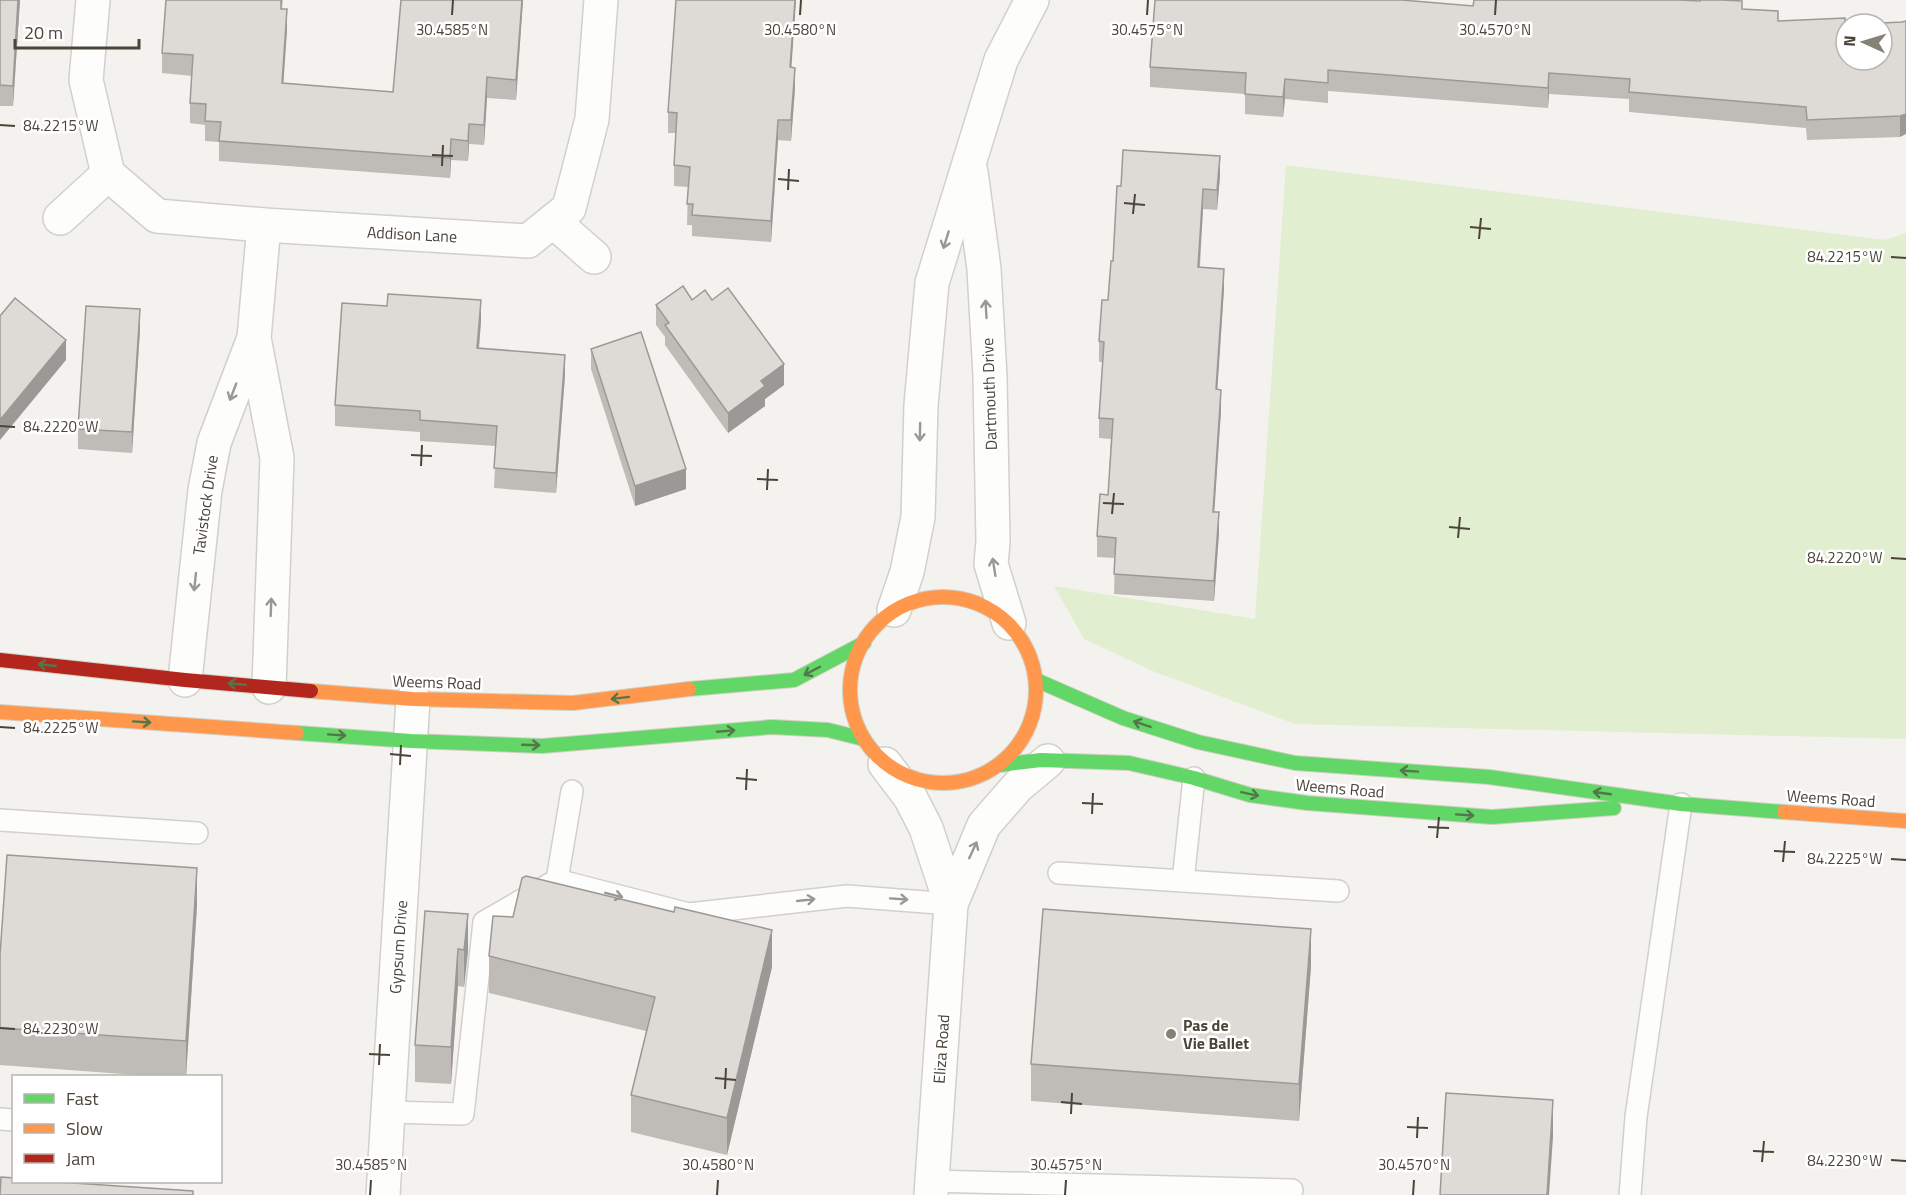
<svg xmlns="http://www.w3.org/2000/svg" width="1906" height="1195" font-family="'Titillium Web',sans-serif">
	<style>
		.green { fill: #e1eecf }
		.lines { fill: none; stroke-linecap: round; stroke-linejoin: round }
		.lane-casing { stroke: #d2d0cb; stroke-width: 24 }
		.street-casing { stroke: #d2d0cb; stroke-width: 36 }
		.fast-casing { stroke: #d3cfc5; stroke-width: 16 }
		.slow-casing { stroke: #d3cfc5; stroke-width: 16 }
		.jam-casing { stroke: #d3cfc5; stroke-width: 16 }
		.lane { stroke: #fdfdfc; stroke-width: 21 }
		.street { stroke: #fdfdfc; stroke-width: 33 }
		.fast { stroke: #63d668; stroke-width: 14 }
		.slow { stroke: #ff974d; stroke-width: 14 }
		.jam { stroke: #b3261e; stroke-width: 14 }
		.wall { fill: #bfbcb8 }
		.shaded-wall { fill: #9b9996 }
		.building { fill: #dedbd6; stroke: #9b9996; stroke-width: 1.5 }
		.oneway { stroke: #9b9791 }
		.oneway2 { stroke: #537749 }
		.ticks { fill: none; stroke: #4b4439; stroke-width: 2 }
		.poi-dot { fill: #868178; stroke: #fff; stroke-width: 2 }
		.labels { text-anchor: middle; stroke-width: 5; stroke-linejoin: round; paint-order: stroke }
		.street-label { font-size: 16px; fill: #4b4439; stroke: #fff }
		.poi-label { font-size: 16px; font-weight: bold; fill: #4b4439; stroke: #fff; text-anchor: start }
		.ticks-label { font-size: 15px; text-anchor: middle; fill: #4b4439; stroke: #fff; stroke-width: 5; stroke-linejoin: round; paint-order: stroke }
	</style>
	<rect width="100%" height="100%" fill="#f4f2ee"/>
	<!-- green -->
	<path class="green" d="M1286,165L1885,240L1906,233V739L1295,724L1155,672L1084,639L1054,586L1255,619Z"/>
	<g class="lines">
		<defs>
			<g id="lane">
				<path d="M0,820L197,833"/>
				<path d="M1059,873L1338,891"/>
				<path d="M557,880L572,791"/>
				<path d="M1183,881L1194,778"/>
				<path d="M388,1112L463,1114L484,922L557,880L689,914L847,896L951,904"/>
				<path d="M0,1119L14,1120"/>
				<path d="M932,1181L1292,1190"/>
				<path d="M1630,1195L1636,1117L1681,804"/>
			</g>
			<g id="street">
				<path d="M93,0L86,80L108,174L157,216L264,225L528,241L569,208L592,119L601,0"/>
				<path d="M971,172L984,269L990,376L993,542L991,564L1009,623"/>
				<path d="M60,218L108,174"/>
				<path d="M553,221L594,257"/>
				<path d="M264,225L254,338L277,458L269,687"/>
				<path d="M894,610L907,572L918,517L921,405L932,283L1001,60L1032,0"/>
				<path d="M185,680L205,490L214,443L254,338"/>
				<path d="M885,764L910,797L926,828L951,904"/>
				<path d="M383,1195L413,699"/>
				<path d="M931,1195L951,904L984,825L1018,786L1048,761"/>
			</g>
			<g id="fast">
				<path d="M1036,680L1123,718L1198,742L1295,763L1489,777L1681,804L1784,812"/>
				<path d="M689,689L794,680L864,643"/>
				<path d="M297,733L411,741L542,746L772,727L828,730L864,739"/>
				<path d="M1000,765L1041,760L1129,763L1194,778L1250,795L1307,803L1492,817L1614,808"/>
			</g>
			<g id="slow">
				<circle cx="943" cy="690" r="93"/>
				<path d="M311,691L413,699L573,703L689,689"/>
				<path d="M0,712L297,733"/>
				<path d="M1784,812L1906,821"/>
			</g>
			<path id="jam" d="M0,660L185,680L311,691"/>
		</defs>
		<!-- lane casing -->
		<use href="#lane" class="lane-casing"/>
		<!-- street casing -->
		<use href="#street" class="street-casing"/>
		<!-- fast casing -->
		<use href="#fast" class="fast-casing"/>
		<!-- slow casing -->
		<use href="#slow" class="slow-casing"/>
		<!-- jam casing -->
		<use href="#jam" class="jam-casing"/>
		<!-- lane -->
		<use href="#lane" class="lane"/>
		<!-- street -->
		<use href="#street" class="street"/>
		<!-- fast -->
		<use href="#fast" class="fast"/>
		<!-- slow -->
		<use href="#slow" class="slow"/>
		<!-- jam -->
		<use href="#jam" class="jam"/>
	</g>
	<!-- wall -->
	<g class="wall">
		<path d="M0,0H20L13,106H0Z"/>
		<path d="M166,0H283L282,9L287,30L283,83L393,92L523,0L516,100L487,98L484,145L469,144L468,161L451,160L450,178L219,161V142L205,141V125L190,123V103L192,76L162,73V53Z"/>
		<path d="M676,0H796L791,67L795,88L791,141L778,140L771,242L692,236V225H687L688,187L674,186V165L676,133H668V112Z"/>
		<path d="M1473,6L1742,9L1778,21L1845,25L1902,22L1900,137L1807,140L1806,128L1629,112V99L1549,94L1548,108L1328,91V103L1285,99L1283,117L1245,114V94L1150,87V67Z"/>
		<path d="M1220,176L1217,210L1203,209L1200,267L1224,289L1217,389L1221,410L1214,512L1219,533L1214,601L1114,594L1115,558L1097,557V536L1108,495L1111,439L1099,438V418L1103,362H1099V341L1108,300L1113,261L1121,186Z"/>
		<path d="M692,300H712L784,385L765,399V406L728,433L665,345V337L656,325V305Z"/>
		<path d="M481,321L479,349L565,375L556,493L494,488L496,446L420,441V432L335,426V405Z"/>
		<path d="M140,330L132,453L78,449V429Z"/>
		<path d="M591,349L686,489L635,506L591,369Z"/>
		<path d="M197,905L186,1077H165L0,1065V955Z"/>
		<path d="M425,911L468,951L464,987L458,986L451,1084L415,1082V1045Z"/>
		<path d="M489,956L772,967L727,1155L631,1132V1095L646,1031L489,993Z"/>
		<path d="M1311,966L1299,1121L1031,1101V1064Z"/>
	</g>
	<!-- shaded-wall -->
	<g class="shaded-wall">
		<path d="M18,0H20L13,106V86Z"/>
		<path d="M522,0H523L516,100V80Z"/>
		<path d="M795,0H796L790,88V67Z"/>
		<path d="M287,9V30L282,104V83Z"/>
		<path d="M795,68V88L791,141V120Z"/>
		<path d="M1549,73V94L1548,108V88Z"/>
		<path d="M487,77V98L484,145V125Z"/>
		<path d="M1285,79V99L1283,117V97Z"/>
		<path d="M1906,114V134L1900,137V116Z"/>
		<path d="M778,120V140L771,242V221Z"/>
		<path d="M469,124V144L468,161V141Z"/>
		<path d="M451,139V160L450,178V158Z"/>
		<path d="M1220,156V176L1217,210V190Z"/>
		<path d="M1203,189V209L1198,287V267Z"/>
		<path d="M1224,269V289L1216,410V389Z"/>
		<path d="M481,300V321L477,369V348Z"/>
		<path d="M140,309V330L132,453V432Z"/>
		<path d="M66,340V360L0,440V420Z"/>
		<path d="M565,355V375L556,493V473Z"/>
		<path d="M784,364V385L765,399V406L728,433V413L761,381Z"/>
		<path d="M1221,390V410L1213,532V512Z"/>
		<path d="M686,469V489L635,506V486Z"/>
		<path d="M1219,512V533L1214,601V581Z"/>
		<path d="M197,868V905L186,1077V1041Z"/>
		<path d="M468,914V951L464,987V950Z"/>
		<path d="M1311,929V966L1299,1121V1084Z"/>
		<path d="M772,930V967L727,1155V1118Z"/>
		<path d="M458,949V986L451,1084V1047Z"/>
		<path d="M1553,1100V1137L1549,1195H1547Z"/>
	</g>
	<!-- building -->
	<g class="building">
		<path d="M0,0H18L13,86L0,85Z"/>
		<path d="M166,0H281V9H287L282,83L393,92L401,0H522L516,80L487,77L484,125L469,124L468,141L451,139L450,158L219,141L221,122L205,121L206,104L190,103L193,55L162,53Z"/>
		<path d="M676,0H795L790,67L795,68L791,120H778L771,221L692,215L693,204H687L690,167L674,165L677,113L668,112Z"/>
		<path d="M1155,0H1402L1473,6L1474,0H1679L1700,1V0H1722L1742,1V9L1778,11V21L1845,18L1846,60H1882V24H1862L1902,22L1906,21V114L1900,116L1807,120L1806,107L1629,92L1630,79L1549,73L1548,88L1328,70V83L1285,79L1283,97L1245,94L1246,73L1150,67Z"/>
		<path d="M1123,150L1220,156L1217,190L1203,189L1198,267L1224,269L1216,389L1221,390L1213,512H1219L1214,581L1114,574L1116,538L1097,536L1100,494L1108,495L1113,419L1099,418L1104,342L1099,341L1102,300H1108L1111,261H1113L1117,186H1121Z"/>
		<path d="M683,286L692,300L705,290L712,300L728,288L784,364L761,381L765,386L728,413L665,325L669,323L656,305Z"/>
		<path d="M388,294L481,300L477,348L565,355L556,473L494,468L497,426L420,420V411L335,405L342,303L387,306Z"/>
		<path d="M15,298L66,340L0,420V316Z"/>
		<path d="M86,306L140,309L132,432L78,429Z"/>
		<path d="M641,332L686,469L635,486L591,349Z"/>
		<path d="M7,855L197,868L186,1041L0,1028V955Z"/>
		<path d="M526,876L674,912L675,907L772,930L727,1118L631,1095L655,997L489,956L493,916L513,917L522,878Z"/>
		<path d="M1043,909L1311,929L1299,1084L1031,1064Z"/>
		<path d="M425,911L468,914L464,950L458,949L451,1047L415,1045Z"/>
		<path d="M1446,1093L1553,1100L1547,1195H1440Z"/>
		<path d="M1,1177L14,1178V1182H58L193,1191V1195H0Z"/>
	</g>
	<!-- one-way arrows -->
	<defs><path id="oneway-shaft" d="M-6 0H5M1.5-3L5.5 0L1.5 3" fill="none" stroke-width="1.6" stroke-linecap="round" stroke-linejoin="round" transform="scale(1.5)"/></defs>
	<g class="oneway">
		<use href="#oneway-shaft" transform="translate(946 240) rotate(107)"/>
		<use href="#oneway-shaft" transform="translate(986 309) rotate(-93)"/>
		<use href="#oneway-shaft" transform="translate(233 392) rotate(111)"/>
		<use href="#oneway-shaft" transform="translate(920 432) rotate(91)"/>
		<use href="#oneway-shaft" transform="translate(994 567) rotate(-99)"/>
		<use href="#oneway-shaft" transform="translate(195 582) rotate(96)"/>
		<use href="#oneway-shaft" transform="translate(271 607) rotate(-88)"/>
		<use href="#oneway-shaft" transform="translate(973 850) rotate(-65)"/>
		<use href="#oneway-shaft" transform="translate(614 895) rotate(14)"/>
		<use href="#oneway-shaft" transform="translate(899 899) rotate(4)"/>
		<use href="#oneway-shaft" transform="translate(806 900) rotate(-6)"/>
	</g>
	<g class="oneway2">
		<use href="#oneway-shaft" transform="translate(47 665) rotate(-174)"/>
		<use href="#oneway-shaft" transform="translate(812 671) rotate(152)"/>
		<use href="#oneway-shaft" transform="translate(237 684) rotate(-175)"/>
		<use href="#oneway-shaft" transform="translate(620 698) rotate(173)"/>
		<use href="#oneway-shaft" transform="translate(142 722) rotate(4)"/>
		<use href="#oneway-shaft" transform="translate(1142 724) rotate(-162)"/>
		<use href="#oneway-shaft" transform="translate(726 731) rotate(-5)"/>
		<use href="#oneway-shaft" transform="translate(337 735) rotate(4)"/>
		<use href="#oneway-shaft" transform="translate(531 745) rotate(2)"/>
		<use href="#oneway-shaft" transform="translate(1409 771) rotate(-176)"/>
		<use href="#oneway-shaft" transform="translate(1602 793) rotate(-172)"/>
		<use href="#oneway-shaft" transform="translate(1250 794) rotate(12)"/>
		<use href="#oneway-shaft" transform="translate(1465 815) rotate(4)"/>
	</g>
	<!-- ticks -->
	<path class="ticks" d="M452,15L453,0M800,15L801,0M1147,15L1148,0M1495,15L1496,0M0,125L15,126M432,155L453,156M442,166L443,145M778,179L799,181M788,190L789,169M1124,203L1145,205M1133,214L1135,194M1470,227L1491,229M1479,239L1481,218M1891,257L1906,258M0,426L15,427M411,455L432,456M421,466L422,445M757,479L778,480M767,490L768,469M1103,503L1124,504M1112,514L1114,493M1449,527L1470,529M1458,538L1460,517M1891,558L1906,559M0,727L15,728M390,754L411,756M400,765L401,745M736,778L757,780M746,790L747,769M1082,803L1103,804M1092,814L1093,793M1428,827L1449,828M1437,838L1439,817M1774,851L1795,852M1891,859L1906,860M1783,862L1785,841M0,1028L15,1029M369,1054L390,1055M379,1065L380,1044M715,1078L736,1080M725,1089L726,1068M1061,1102L1082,1104M1071,1114L1072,1093M1407,1127L1428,1128M1417,1138L1418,1117M1753,1151L1774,1152M1891,1160L1906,1161M1762,1162L1764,1141M370,1195L371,1180M717,1195L718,1180M1065,1195L1066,1180M1413,1195L1414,1180"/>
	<!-- markers -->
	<circle class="poi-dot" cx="1171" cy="1034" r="6"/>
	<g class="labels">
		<!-- street labels -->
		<g class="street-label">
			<text transform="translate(412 234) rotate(3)" y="6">Addison Lane</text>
			<text transform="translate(989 394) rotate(-92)" y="6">Dartmouth Drive</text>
			<text transform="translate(205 505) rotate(-82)" y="6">Tavistock Drive</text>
			<text transform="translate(437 682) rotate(2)" y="6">Weems Road</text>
			<text transform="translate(1340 788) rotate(5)" y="6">Weems Road</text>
			<text transform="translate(1831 798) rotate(4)" y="6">Weems Road</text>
			<text transform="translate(398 947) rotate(-86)" y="6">Gypsum Drive</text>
			<text transform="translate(941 1049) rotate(-86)" y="6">Eliza Road</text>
		</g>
		<!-- poi labels -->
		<g class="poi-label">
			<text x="1183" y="1031">Pas de<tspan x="1183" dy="18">Vie Ballet</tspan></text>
		</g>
	</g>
	<g class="ticks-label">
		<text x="452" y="35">30.4585°N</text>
		<text x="800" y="35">30.4580°N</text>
		<text x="1147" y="35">30.4575°N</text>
		<text x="1495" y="35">30.4570°N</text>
		<text x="61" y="131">84.2215°W</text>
		<text x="1845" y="262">84.2215°W</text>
		<text x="61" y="432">84.2220°W</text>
		<text x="1845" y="563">84.2220°W</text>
		<text x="61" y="733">84.2225°W</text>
		<text x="1845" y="864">84.2225°W</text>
		<text x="61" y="1034">84.2230°W</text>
		<text x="1845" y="1166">84.2230°W</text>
		<text x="371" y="1170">30.4585°N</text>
		<text x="718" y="1170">30.4580°N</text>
		<text x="1066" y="1170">30.4575°N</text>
		<text x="1414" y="1170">30.4570°N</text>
	</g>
	<!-- legend -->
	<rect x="12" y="1075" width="210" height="108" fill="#ffffff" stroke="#b7b4b0" stroke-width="1.5"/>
	<rect x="24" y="1094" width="30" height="9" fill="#63d668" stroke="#b7b4b0" stroke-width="1.5"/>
	<text x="66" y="1105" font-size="18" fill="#4b4439">Fast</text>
	<rect x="24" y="1124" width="30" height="9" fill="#ff974d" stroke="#b7b4b0" stroke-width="1.5"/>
	<text x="66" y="1135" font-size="18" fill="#4b4439">Slow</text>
	<rect x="24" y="1154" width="30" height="9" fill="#b3261e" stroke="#b7b4b0" stroke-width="1.5"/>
	<text x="66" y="1165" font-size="18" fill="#4b4439">Jam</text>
	<!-- north arrow -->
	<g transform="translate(1864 42) rotate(274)"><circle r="28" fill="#ffffff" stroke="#b7b4b0" stroke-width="1.5"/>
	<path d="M0-4.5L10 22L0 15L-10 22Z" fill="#868178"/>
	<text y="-9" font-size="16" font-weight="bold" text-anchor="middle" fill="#4b4439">N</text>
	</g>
	<!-- scale -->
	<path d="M15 39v9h124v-9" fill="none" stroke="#4b4439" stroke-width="3"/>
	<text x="24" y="39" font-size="18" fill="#4b4439" stroke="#ffffff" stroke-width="4.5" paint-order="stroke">20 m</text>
</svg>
